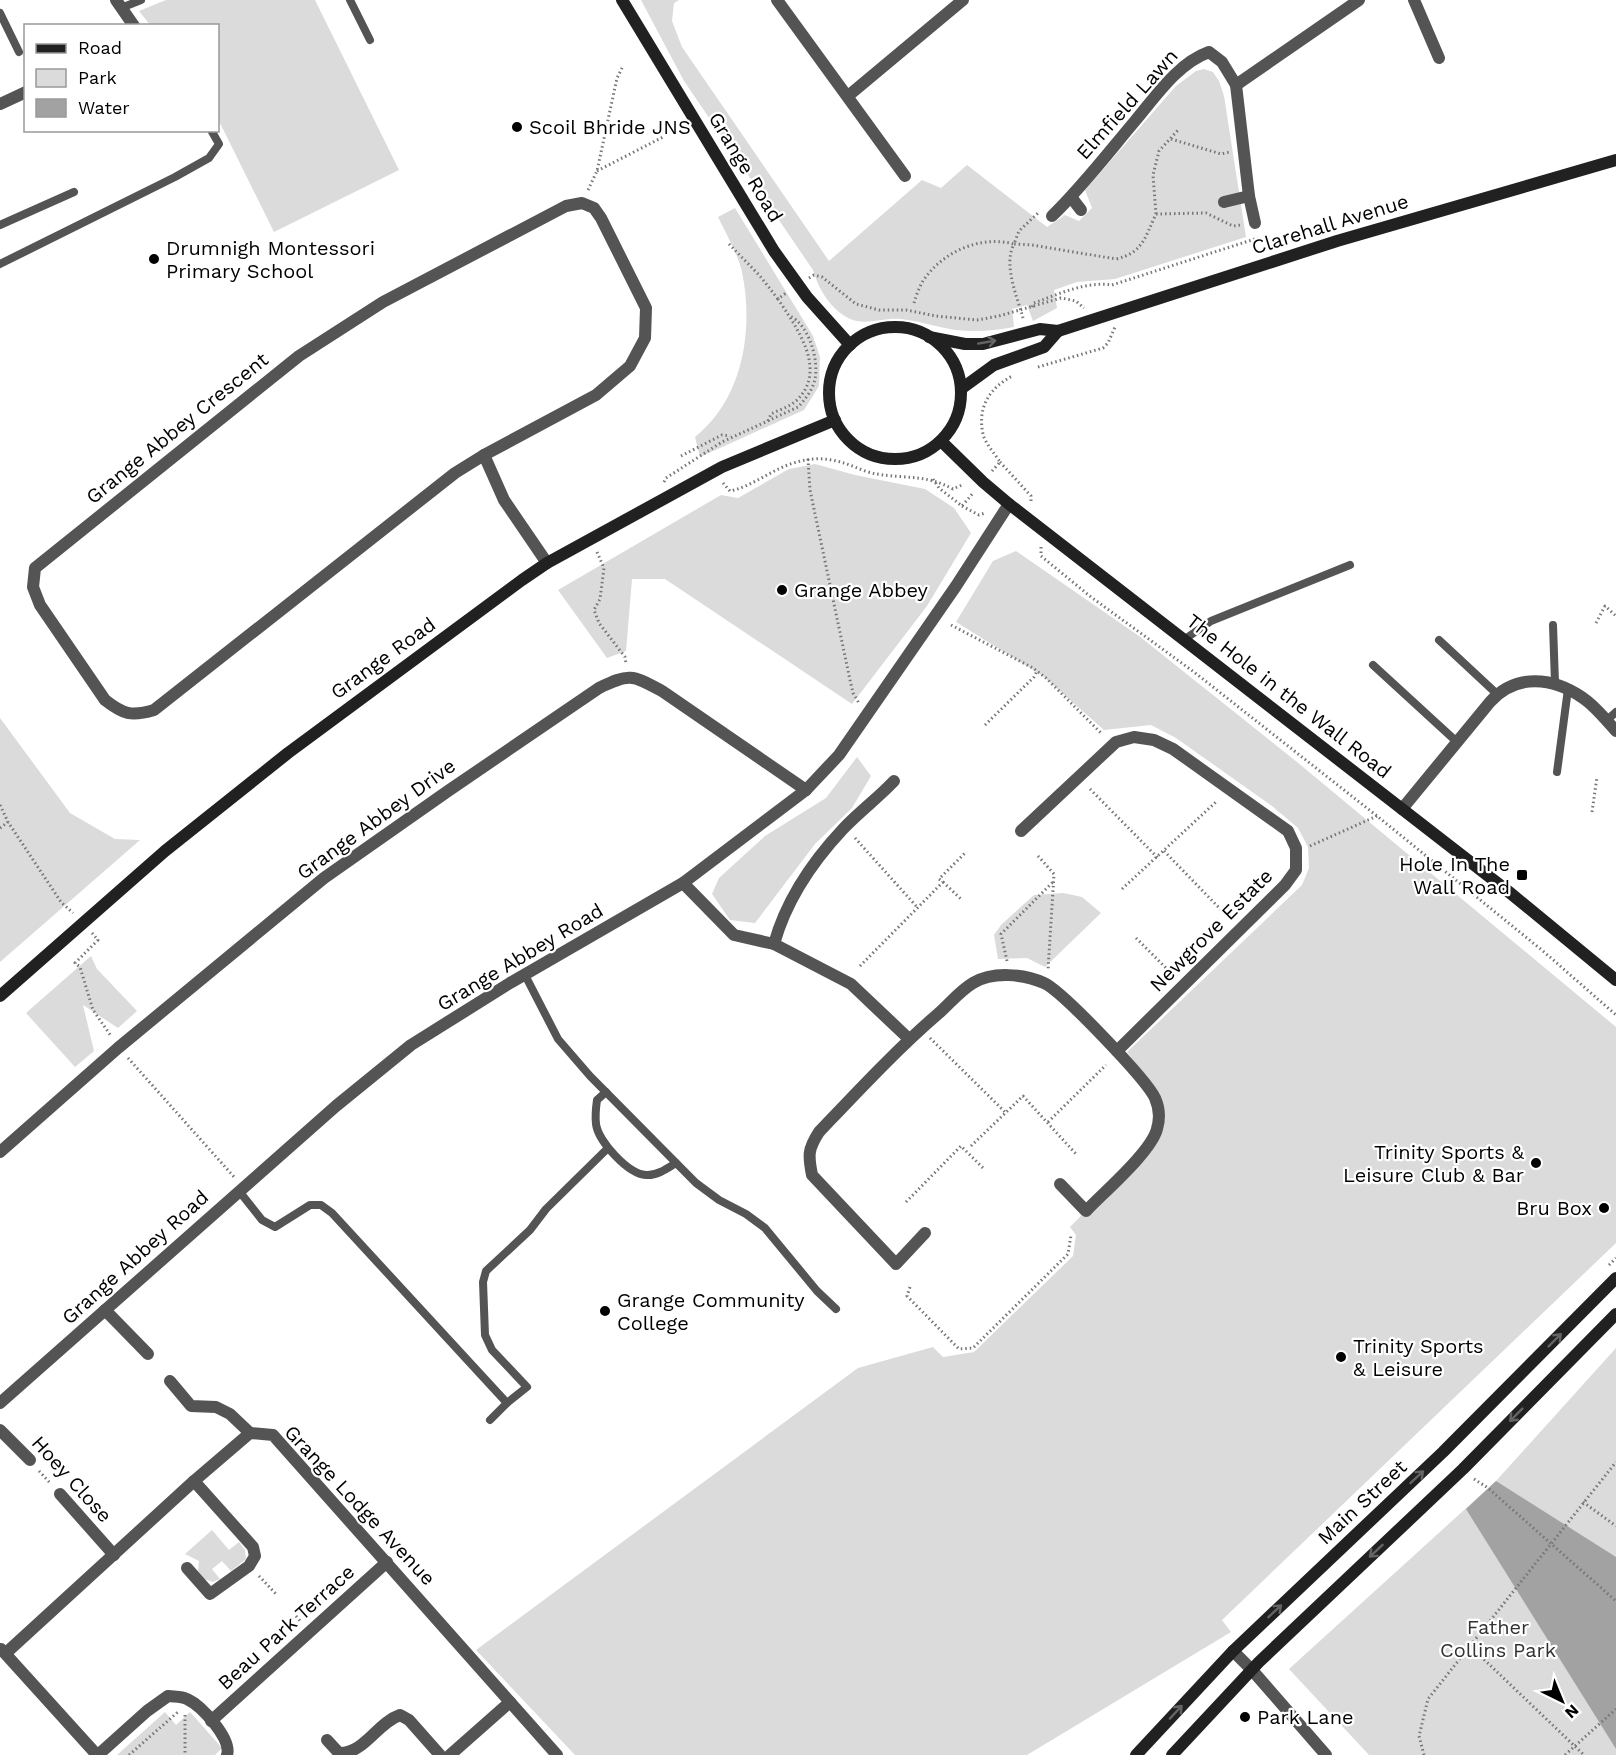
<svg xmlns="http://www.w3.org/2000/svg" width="1616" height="1755" font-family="'Work Sans',sans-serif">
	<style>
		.green { fill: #dbdbdb }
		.water { fill: #a2a2a2 }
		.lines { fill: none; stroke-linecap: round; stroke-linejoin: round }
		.path { stroke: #767676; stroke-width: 3; stroke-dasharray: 1.5 3; stroke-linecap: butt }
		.lane { stroke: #545454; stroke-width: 8 }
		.street { stroke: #545454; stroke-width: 12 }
		.secondary { stroke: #212121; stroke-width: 12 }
		.oneway { stroke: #646464 }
		.poi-dot { fill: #000; stroke: #fff; stroke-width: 2 }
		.labels { text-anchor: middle; stroke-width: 4.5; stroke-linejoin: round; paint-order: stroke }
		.street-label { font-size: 20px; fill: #000; stroke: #fff }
		.poi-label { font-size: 20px; fill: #000; stroke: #fff; text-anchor: start }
		.park-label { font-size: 20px; fill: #323232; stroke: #fff }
	</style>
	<rect width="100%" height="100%" fill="#fff"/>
	<!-- green -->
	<g class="green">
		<path d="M166,0H315L399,170L274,232L223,129L218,120V26L150,25L139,11Z"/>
		<path d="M641,0H679L674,3L672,21L682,47L829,261L922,180L941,188L967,165L1047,227L1065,215L1079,221L1092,208L1085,190L1176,86L1196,71L1204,69L1213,72L1219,81L1224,96L1246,237L1115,279L1077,282L1054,290L1057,308L1033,321L1027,305L1012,309L1014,327C994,331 975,332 955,330C937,327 919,321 901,319C878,317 861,330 839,312C825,300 818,286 813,270L684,81Z"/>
		<path d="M735,208L813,336L820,357L819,386L804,410L700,457L695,437C743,399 754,330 742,272C738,254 726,234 718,217Z"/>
		<path d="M815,464L855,475L925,489L954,508L971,533L927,606L852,704L665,579H632L626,651L607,658L558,590L721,495L738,498L789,469Z"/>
		<path d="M1016,551L1139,636L1297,762L1616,1027V1243L1222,1620L1231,1632L1027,1755H575L476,1650L858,1368L933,1347L943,1357L974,1352L1073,1256L1076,1235L1070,1227L1147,1148L1158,1092L1127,1052L1302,885L1309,868L1308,847L1298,828L1272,806L1176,738L1151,725L1104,730L1043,676L956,622L993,561Z"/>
		<path d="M0,718L70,813L115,839L140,840L0,962Z"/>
		<path d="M857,757L871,776L852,808L815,844L755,923L730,920L712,894L719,878L765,836L826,798Z"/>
		<path d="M1063,893L1082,897L1101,913L1045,967L1027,958L998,959L994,935L1001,925L1034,895Z"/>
		<path d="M91,956L97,969L137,1011L118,1028L83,1005L94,1051L75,1067L26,1013Z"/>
		<path d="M1616,1348V1755H1369L1289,1669L1496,1481Z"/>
		<path d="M212,1530L229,1550L239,1542L245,1550L246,1559L231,1571L222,1561L212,1569L220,1579L213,1582L204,1579L198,1571L199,1561L185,1554Z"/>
		<path d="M165,1712L176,1725L190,1712L222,1748L215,1755H117Z"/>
	</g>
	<!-- water -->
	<path class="water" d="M1496,1481L1616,1557V1749L1466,1509Z"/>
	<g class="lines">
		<!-- path -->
		<g class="path">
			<path d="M1171,139L1221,154L1230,152"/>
			<path d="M597,171L665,136"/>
			<path d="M588,190L597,171L617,78L623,66"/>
			<path d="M1156,214L1153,175L1159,151L1179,129"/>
			<path d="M729,244L760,276L778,299"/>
			<path d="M809,278L814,275L822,277L856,304L879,310H906L936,316L977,320L999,316L1061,298L1076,301L1084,308"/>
			<path d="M914,303C916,296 919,288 923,281C942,252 980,235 1014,244L1019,231L1038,213"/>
			<path d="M1032,307L1034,303C1059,294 1086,281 1112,285L1258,238"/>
			<path d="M1023,318C1017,296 1003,265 1014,244L1032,245L1116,259C1143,253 1145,237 1156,214L1206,213L1233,226L1241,225"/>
			<path d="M1038,367L1103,348L1108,343L1115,327"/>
			<path d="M768,421L771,414C779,410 789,407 796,401C829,370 796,327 778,299L786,293"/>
			<path d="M681,456L722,435L730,436"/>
			<path d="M808,459L810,490L850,680L853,693L859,703"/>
			<path d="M1000,462L1031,496V504"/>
			<path d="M992,471L1000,462C995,454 985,443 983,434C977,407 990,388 1012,376"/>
			<path d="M933,479L939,488L962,506L974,492"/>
			<path d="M664,482L666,478L722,442L798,407C805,400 813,389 815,379C819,360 809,325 790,316"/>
			<path d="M723,483L730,491C754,486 773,468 797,462C818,456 835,459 855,467C862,470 870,473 877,474C906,479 925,474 953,489L964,484"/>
			<path d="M962,506L979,515L985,513"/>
			<path d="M1041,547V556L1091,597L1194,672L1377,816L1543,951L1616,1015"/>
			<path d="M597,552L604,568L600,599L594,610L599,623L625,657L626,664"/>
			<path d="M1596,623L1605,606L1616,616"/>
			<path d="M951,625L1033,668L1046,678L1101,733"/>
			<path d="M985,725L1034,677L1037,671"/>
			<path d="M1090,789L1158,858"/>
			<path d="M0,805L8,822L61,902L73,913"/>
			<path d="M1592,812L1597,777"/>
			<path d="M0,828L8,822"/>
			<path d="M855,838L917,907"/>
			<path d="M1310,846L1377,816"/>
			<path d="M1164,851L1229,918"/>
			<path d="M1038,856L1054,874L1048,970"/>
			<path d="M943,882L962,900"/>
			<path d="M1122,889L1217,801"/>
			<path d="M92,933L98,940L75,963L80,967L93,1010L111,1036"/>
			<path d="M1136,938L1172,974"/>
			<path d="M1007,961L1001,934L1054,881"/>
			<path d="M860,966L943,882L939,879L965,853"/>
			<path d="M930,1038L1006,1113"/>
			<path d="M128,1058L235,1178"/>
			<path d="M1048,1122L1106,1065"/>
			<path d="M971,1146L1023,1096L1076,1154"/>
			<path d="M906,1202L961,1146L985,1170"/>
			<path d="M1609,1265L1616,1258"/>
			<path d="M910,1287L907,1296L959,1349L973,1348L1068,1254L1071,1235"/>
			<path d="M39,1471L51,1484"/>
			<path d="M1474,1479L1488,1488L1616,1601"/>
			<path d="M1583,1502L1616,1526"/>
			<path d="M259,1576L276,1594"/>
			<path d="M296,1616L301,1622"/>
			<path d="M1471,1647L1584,1755"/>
			<path d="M185,1715V1755"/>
			<path d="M129,1755L179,1711"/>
			<path d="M1424,1755L1419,1736L1428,1699L1616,1462"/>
			<path d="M1565,1755L1616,1709"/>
		</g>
		<!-- lane -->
		<g class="lane">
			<path d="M350,0L370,40"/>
			<path d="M121,8L141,0"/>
			<path d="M0,13L19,52"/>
			<path d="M0,225L74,192"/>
			<path d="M0,264L175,177L209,158L219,144L211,130"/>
			<path d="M1553,625L1555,683"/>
			<path d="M1185,639L1211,621L1350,565"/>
			<path d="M1439,640L1497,694"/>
			<path d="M1373,665L1457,742"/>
			<path d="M1606,721L1616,712"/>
			<path d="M1557,772L1568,689"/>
			<path d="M525,975L558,1039L590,1076L696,1183L719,1200L746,1214L765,1228L817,1291L836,1309"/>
			<path d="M606,1092L597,1100C596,1107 595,1116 596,1124C598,1141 628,1174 646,1175C657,1176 668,1168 676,1163"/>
			<path d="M239,1191L262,1220L275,1227L310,1205H321L332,1213L507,1403L490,1420"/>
			<path d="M507,1403L527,1387L492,1350L485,1335L483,1282L486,1271L530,1230L546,1209L608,1148"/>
		</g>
		<!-- street -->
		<g class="street">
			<path d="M116,0L134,26"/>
			<path d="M777,0L905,176"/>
			<path d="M1414,0L1439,58"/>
			<path d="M1236,85L1359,0"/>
			<path d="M848,96L963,0"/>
			<path d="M0,104L26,92"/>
			<path d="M1071,197L1081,210"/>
			<path d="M1224,202L1249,196"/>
			<path d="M582,203L594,208L601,218L646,308L645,338L630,366L596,395L484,455L455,473L154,710C131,717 123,714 105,700L40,605L33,587L35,568L299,356L383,302L566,206Z"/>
			<path d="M1052,216C1082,187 1108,153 1135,121C1156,96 1178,63 1209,52L1222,62L1236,85L1249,196L1255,223"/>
			<path d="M484,455L504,500L547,563"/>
			<path d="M1402,809L1490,702C1516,673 1553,677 1583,698C1595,706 1606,720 1616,731"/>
			<path d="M1021,831L1116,742L1134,737L1154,740L1173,749L1288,831L1296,848V870L1285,885L1117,1051"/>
			<path d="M683,883L734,935L774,944L851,984L909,1039"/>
			<path d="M774,944C786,901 813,861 843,829C859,812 878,798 894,781"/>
			<path d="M0,1152L118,1048L324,878L448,791L599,688C630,673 632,675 662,691L806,790"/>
			<path d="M925,1233L896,1264L812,1175C808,1155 808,1149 819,1132C858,1091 896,1050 939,1013C950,1003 961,990 973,983C993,971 1024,974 1044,983C1062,991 1146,1079 1155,1098C1159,1107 1160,1119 1157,1129C1151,1152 1104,1192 1086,1211L1060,1184"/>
			<path d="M105,1310L148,1354"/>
			<path d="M170,1381L191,1406L216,1407L230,1414L250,1433"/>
			<path d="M0,1403L336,1106L411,1045L510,983L683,883L806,790L839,755L956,586L1009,504"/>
			<path d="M0,1430L30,1460"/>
			<path d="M60,1494L114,1555"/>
			<path d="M187,1568L210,1594L249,1566L255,1556L253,1547L194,1481"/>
			<path d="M1,1649L97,1755"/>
			<path d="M1233,1651L1252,1670L1326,1755"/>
			<path d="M6,1653L194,1481L250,1433L273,1435L557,1755"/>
			<path d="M211,1721L387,1562"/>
			<path d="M327,1740L339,1753C364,1754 377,1723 400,1715L409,1720L440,1755"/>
			<path d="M98,1755L147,1711L168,1696C174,1697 181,1696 187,1699C202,1706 232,1739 227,1755"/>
			<path d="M450,1755L510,1702"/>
		</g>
		<!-- secondary -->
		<g class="secondary">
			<path d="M622,0L774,251L807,297L850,345"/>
			<circle cx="895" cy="393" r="66"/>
			<path d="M929,337L965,344H983L1040,329L1058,331L1337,241L1616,160"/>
			<path d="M961,389L994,365L1044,347L1058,331"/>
			<path d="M941,441L983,482L1009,504L1509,892L1616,980"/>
			<path d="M0,996L165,851L288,753L522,580L547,563L722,467L835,420"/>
			<path d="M1136,1755L1233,1651L1443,1452L1616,1278"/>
			<path d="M1172,1755L1259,1662L1463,1469L1616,1314"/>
		</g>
	</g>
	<!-- one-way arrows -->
	<defs><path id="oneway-shaft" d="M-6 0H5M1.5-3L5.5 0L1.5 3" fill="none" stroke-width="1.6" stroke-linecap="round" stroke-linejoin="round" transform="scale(1.5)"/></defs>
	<g class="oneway">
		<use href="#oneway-shaft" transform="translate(987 342) rotate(-10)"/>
		<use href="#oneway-shaft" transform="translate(1555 1340) rotate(-45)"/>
		<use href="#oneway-shaft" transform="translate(1516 1415) rotate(135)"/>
		<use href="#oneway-shaft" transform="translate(1417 1477) rotate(-43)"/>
		<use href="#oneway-shaft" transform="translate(1376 1551) rotate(137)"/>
		<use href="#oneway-shaft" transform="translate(1275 1611) rotate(-43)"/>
		<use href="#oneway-shaft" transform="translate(1176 1712) rotate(-47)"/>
	</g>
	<!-- markers -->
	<g class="poi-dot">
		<circle cx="517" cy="127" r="6"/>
		<circle cx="154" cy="259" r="6"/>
		<circle cx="782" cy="590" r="6"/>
		<rect x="1516" y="869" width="12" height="12" rx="3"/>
		<circle cx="1536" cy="1163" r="6"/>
		<circle cx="1604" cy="1208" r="6"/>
		<circle cx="605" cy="1311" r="6"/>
		<circle cx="1341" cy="1357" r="6"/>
		<circle cx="1245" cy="1717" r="6"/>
	</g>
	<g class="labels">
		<!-- street labels -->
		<g class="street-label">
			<text transform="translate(1127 104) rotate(-48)" y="7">Elmfield Lawn</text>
			<text transform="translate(746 167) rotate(59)" y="7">Grange Road</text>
			<text transform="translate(1330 224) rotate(-17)" y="7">Clarehall Avenue</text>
			<text transform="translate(177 428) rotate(-39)" y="7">Grange Abbey Crescent</text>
			<text transform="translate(383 658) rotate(-36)" y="7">Grange Road</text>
			<text transform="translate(1289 696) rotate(38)" y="7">The Hole in the Wall Road</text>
			<text transform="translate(376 819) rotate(-36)" y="7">Grange Abbey Drive</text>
			<text transform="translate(1211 930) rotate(-45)" y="7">Newgrove Estate</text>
			<text transform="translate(520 957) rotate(-31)" y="7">Grange Abbey Road</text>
			<text transform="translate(135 1257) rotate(-42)" y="7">Grange Abbey Road</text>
			<text transform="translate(72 1479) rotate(48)" y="7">Hoey Close</text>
			<text transform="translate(1362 1502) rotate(-43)" y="7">Main Street</text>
			<text transform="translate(360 1505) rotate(47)" y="7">Grange Lodge Avenue</text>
			<text transform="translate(286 1627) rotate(-42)" y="7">Beau Park Terrace</text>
		</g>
		<!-- poi labels -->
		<g class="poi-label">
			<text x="529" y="134">Scoil Bhride JNS</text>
			<text x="166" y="255">Drumnigh Montessori<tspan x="166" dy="23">Primary School</tspan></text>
			<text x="794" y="597">Grange Abbey</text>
			<text x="1510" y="871" text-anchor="end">Hole In The<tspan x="1510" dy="23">Wall Road</tspan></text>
			<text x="1524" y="1159" text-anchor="end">Trinity Sports &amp;<tspan x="1524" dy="23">Leisure Club &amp; Bar</tspan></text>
			<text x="1592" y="1215" text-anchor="end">Bru Box</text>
			<text x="617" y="1307">Grange Community<tspan x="617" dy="23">College</tspan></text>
			<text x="1353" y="1353">Trinity Sports<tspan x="1353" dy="23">&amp; Leisure</tspan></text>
			<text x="1257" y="1724">Park Lane</text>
		</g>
		<!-- park labels -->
		<g class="park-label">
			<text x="1498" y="1634">Father<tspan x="1498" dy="23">Collins Park</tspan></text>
		</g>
	</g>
	<!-- legend -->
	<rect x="24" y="24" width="195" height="108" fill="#ffffff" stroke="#999999" stroke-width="1.5"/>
	<rect x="36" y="44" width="30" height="9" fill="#212121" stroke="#999999" stroke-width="1.5"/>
	<text x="78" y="54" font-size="18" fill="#000000">Road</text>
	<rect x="36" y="69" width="30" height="18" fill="#dbdbdb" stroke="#999999" stroke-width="1.5"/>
	<text x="78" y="84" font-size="18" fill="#000000">Park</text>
	<rect x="36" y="99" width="30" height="18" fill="#a2a2a2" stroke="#999999" stroke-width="1.5"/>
	<text x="78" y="114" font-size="18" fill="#000000">Water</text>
	<!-- north arrow -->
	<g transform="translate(1562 1701) rotate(137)" stroke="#ffffff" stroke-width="4.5" paint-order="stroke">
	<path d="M0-4.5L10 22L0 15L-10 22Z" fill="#000000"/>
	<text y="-9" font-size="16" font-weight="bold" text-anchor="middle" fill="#000000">N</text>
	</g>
</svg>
